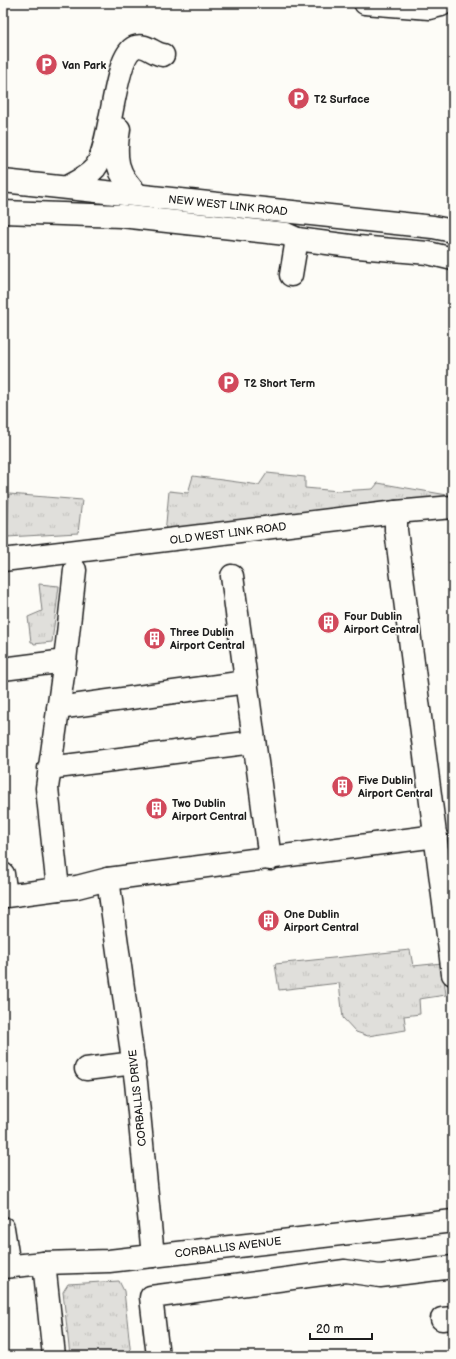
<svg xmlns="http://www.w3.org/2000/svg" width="456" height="1359" font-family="'Balsamiq Sans',sans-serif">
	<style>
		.grass { fill: url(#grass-tufts); stroke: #7e7e7c }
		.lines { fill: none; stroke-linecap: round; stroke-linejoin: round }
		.minor-casing { stroke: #1c1c1c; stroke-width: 25 }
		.minor { stroke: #fdfcf7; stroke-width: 22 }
		.labels { text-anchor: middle; stroke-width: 3.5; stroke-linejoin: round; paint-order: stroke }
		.poi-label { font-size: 11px; font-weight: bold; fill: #1c1c1c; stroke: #fdfcf7; text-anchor: start }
		.street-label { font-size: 11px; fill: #1c1c1c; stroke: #fdfcf7 }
	</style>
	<defs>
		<pattern id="grass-tufts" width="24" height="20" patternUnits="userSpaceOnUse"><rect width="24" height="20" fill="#e0dfdb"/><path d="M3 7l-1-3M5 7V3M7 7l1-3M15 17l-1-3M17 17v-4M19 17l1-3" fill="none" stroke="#c0bfbb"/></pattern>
	</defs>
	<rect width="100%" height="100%" fill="#fdfcf7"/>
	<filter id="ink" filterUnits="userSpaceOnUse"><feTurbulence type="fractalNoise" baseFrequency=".025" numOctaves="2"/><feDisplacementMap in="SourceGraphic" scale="8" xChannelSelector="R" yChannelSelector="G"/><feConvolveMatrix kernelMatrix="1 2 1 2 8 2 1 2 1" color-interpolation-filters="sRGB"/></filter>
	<g filter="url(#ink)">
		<!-- grass -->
		<g class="grass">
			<path d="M267,473L305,477V488L339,491L373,489L378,483L453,496V499L165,534L169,491L188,493L193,476L259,485Z"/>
			<path d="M9,494L82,500L78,533L7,537Z"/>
			<path d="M39,584L59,586L52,642L34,644L33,642H31L28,617L42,611Z"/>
			<path d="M410,950L413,966L442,963L446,995L419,999L420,1014L404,1016L406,1030L368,1036L356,1032L343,1018L339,983L279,990L275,964Z"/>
			<path d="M119,1281L124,1291L131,1356H70L63,1292L68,1284Z"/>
		</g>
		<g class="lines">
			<defs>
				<g id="minor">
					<path d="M365,3L429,8L441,5L444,3"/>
					<path d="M119,129C114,158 116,174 138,195"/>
					<path d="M3,181L433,227L453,231"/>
					<path d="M67,187C76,182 87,177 95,168C112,147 113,56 135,47C145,43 154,54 163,55"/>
					<path d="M3,212L121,216L286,234L297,239"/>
					<path d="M291,275L297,239L358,247L428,253L453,259"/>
					<path d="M396,512V530L453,974"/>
					<path d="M3,560L396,512L453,507"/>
					<path d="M75,570L65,661L47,788L58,889L77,887L108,879L436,836"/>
					<path d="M232,576L270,859"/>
					<path d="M3,669L65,661"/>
					<path d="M58,708L246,682"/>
					<path d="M49,768L254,742"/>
					<path d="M3,874L6,896L58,889"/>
					<path d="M108,879L136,1082L153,1256"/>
					<path d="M86,1069L134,1063"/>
					<path d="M3,1228L9,1266"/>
					<path d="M44,1263L54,1356"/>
					<path d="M3,1267L44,1263L109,1261L453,1221"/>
					<path d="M442,1319L453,1318"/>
					<path d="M158,1356L151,1297L345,1271L380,1276L453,1267"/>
				</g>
			</defs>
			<!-- minor casing -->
			<use href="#minor" class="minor-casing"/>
			<!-- minor -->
			<use href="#minor" class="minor"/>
		</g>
	</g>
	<!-- icons -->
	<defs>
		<symbol id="parking-disc" viewBox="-11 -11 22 22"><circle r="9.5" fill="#d1495b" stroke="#fdfcf7"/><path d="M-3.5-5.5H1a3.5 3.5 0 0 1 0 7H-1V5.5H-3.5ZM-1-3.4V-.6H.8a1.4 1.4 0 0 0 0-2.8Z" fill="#fff"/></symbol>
		<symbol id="building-disc" viewBox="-11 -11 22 22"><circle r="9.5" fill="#d1495b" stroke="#fdfcf7"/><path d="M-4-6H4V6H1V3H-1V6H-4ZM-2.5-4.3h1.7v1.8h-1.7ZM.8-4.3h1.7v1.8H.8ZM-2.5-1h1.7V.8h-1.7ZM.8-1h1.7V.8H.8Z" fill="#fff"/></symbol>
	</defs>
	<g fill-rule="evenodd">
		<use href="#parking-disc" x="34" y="52" width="25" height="25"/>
		<use href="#parking-disc" x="286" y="86" width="25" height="25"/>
		<use href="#parking-disc" x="216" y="370" width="25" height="25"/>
		<use href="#building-disc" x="316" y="610" width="25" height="25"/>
		<use href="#building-disc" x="142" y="626" width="25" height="25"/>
		<use href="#building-disc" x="330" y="774" width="25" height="25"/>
		<use href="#building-disc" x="144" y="796" width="25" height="25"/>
		<use href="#building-disc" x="256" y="908" width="25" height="25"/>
	</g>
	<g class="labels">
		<!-- poi labels -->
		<g class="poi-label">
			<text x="62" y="69">Van Park</text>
			<text x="314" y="103">T2 Surface</text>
			<text x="244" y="387">T2 Short Term</text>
			<text x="344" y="620">Four Dublin<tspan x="344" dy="13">Airport Central</tspan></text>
			<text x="170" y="636">Three Dublin<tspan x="170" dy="13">Airport Central</tspan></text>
			<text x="358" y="784">Five Dublin<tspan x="358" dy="13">Airport Central</tspan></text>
			<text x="172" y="807">Two Dublin<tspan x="172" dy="13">Airport Central</tspan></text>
			<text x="284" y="918">One Dublin<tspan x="284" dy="13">Airport Central</tspan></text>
		</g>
		<!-- street labels -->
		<g class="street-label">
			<text transform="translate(228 205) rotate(6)" y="4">NEW WEST LINK ROAD</text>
			<text transform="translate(228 533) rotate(-7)" y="4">OLD WEST LINK ROAD</text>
			<text transform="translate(137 1098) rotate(-96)" y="4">CORBALLIS DRIVE</text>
			<text transform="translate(228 1247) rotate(-7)" y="4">CORBALLIS AVENUE</text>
		</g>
	</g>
	<!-- margin -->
	<rect width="456" height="1359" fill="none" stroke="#fdfcf7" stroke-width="16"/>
	<rect x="8" y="8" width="440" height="1343" fill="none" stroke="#1c1c1c" stroke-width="1.5" filter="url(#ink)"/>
	<!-- scale -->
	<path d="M310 1333v6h62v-6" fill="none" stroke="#1c1c1c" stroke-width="2"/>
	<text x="316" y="1333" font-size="12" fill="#1c1c1c" stroke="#fdfcf7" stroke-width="3" paint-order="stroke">20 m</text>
</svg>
